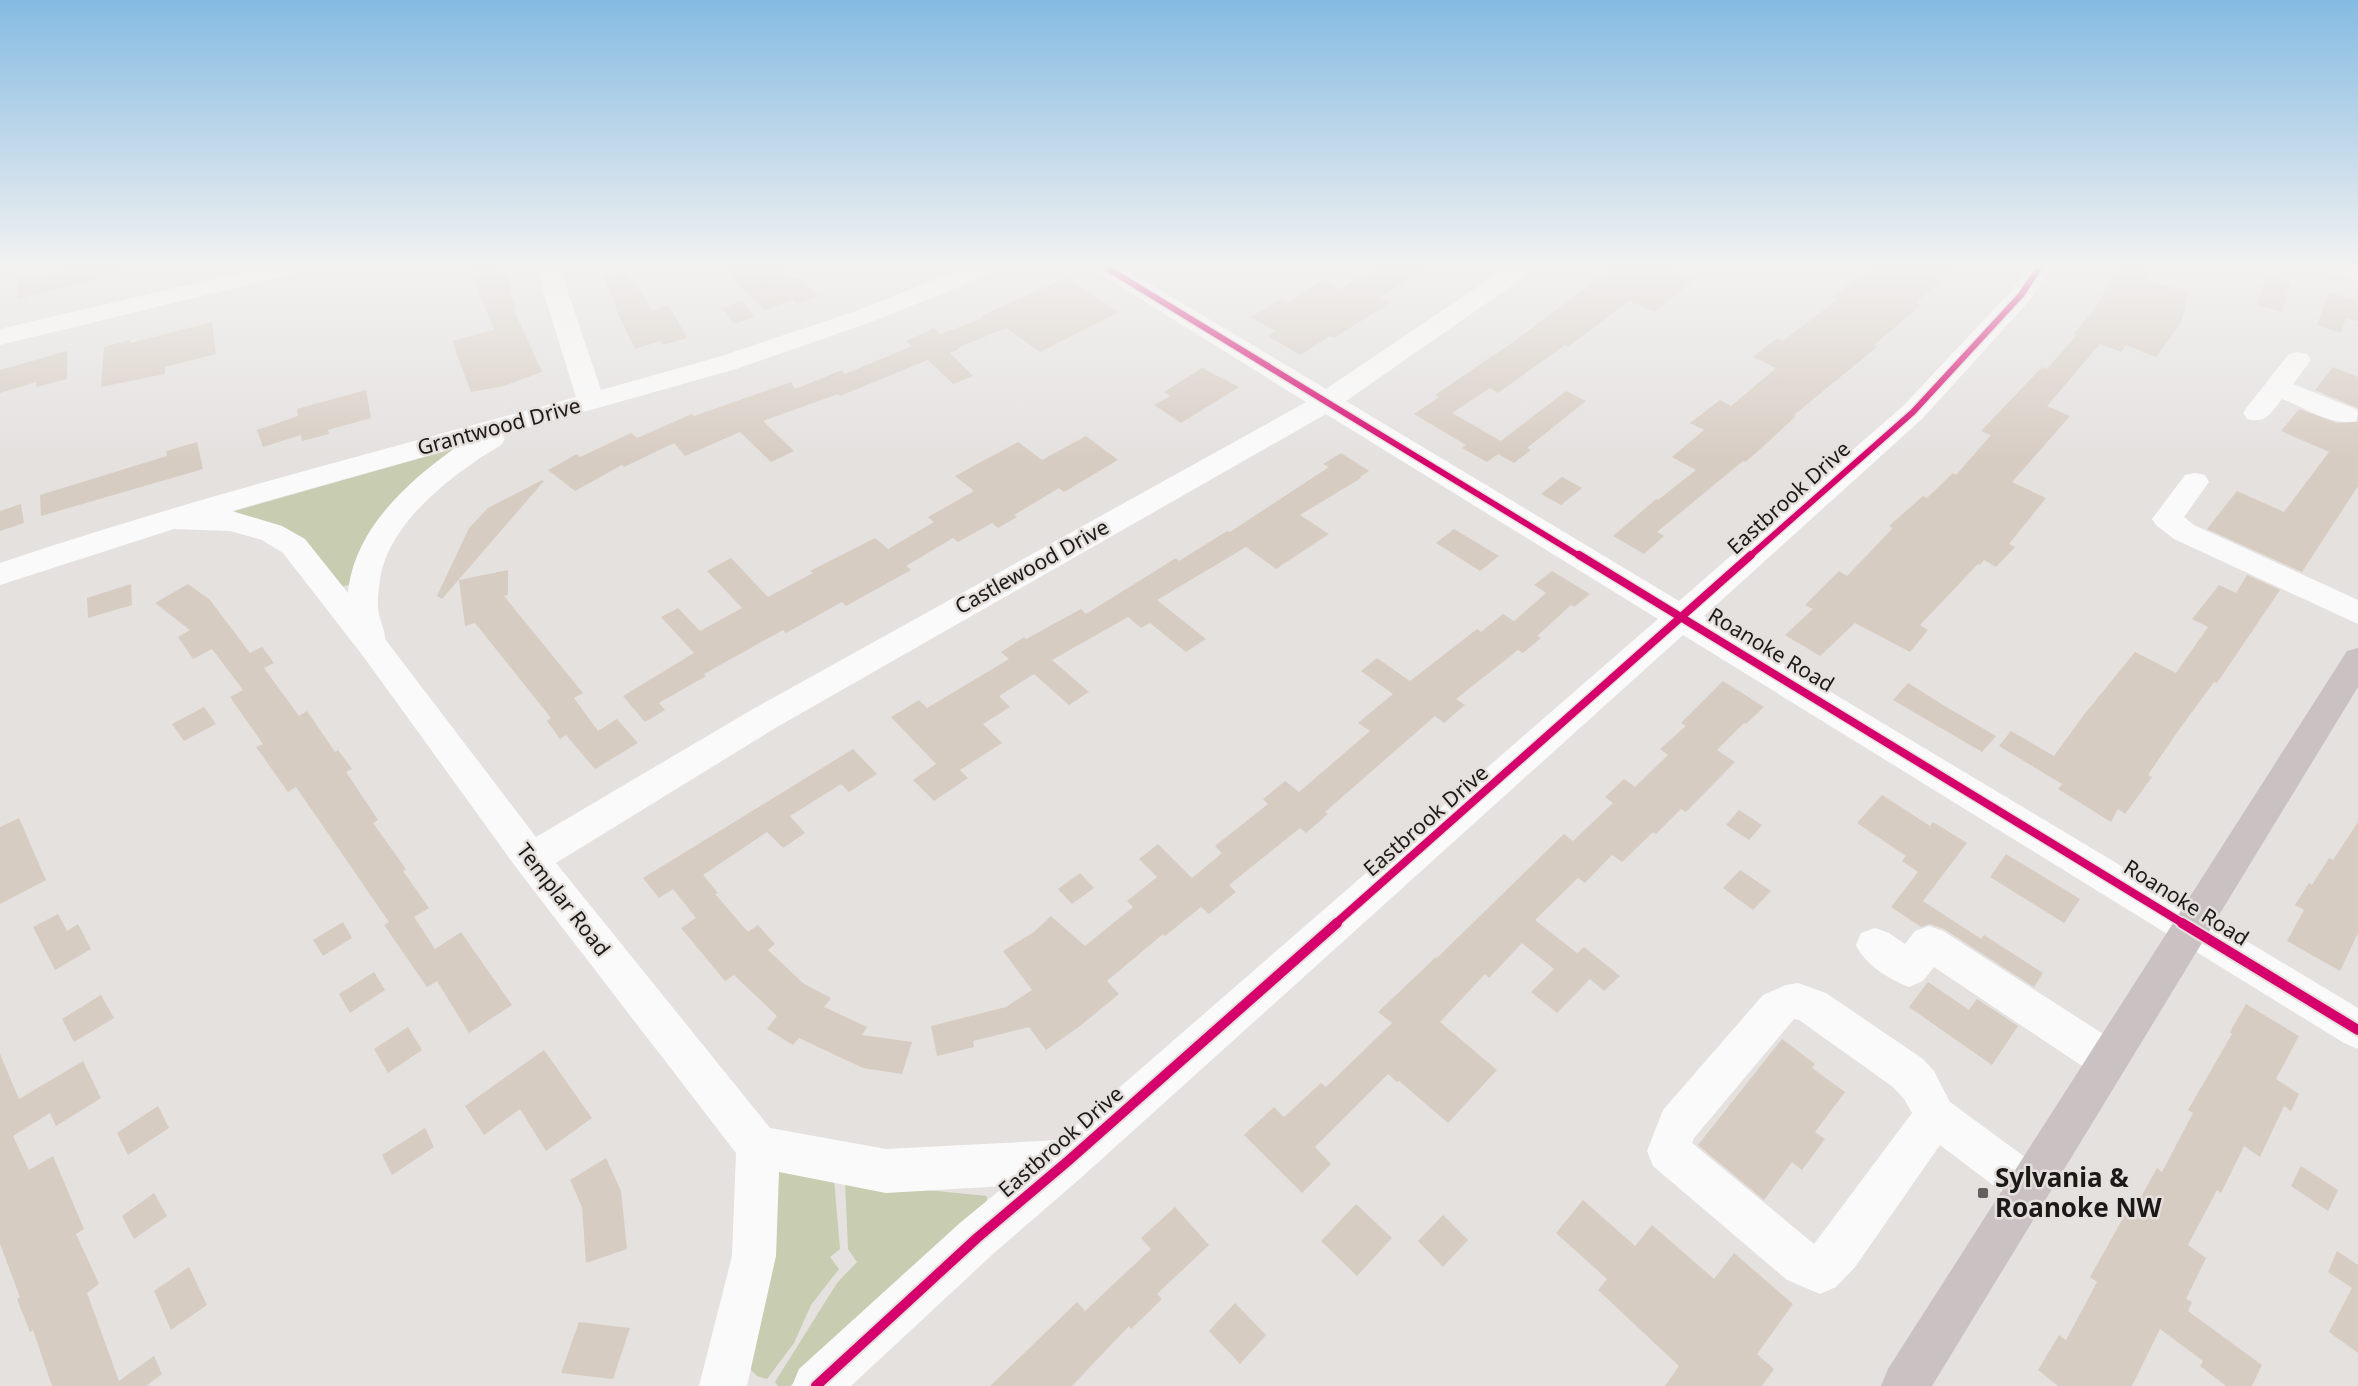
<svg xmlns="http://www.w3.org/2000/svg" width="2358" height="1386" font-family="'Noto Sans',sans-serif">
	<style>
		.green { fill: #c8ccb0 }
		.building { fill: #d7ccc2 }
		.lines { fill: none; stroke-linecap: round; stroke-linejoin: round }
		.minor { fill: #fbfafa; fill-rule: evenodd }
		.major { fill: #c9c1c2; fill-rule: evenodd }
		.cycleway-far2-casing { stroke: #e6e0dd; stroke-width: 9 }
		.cycleway-far1-casing { stroke: #e6e0dd; stroke-width: 11 }
		.cycleway-casing { stroke: #e6e0dd; stroke-width: 14 }
		.cycleway-far2 { stroke: #d6006c; stroke-width: 6 }
		.cycleway-far1 { stroke: #d6006c; stroke-width: 8 }
		.cycleway { stroke: #d6006c; stroke-width: 10 }
		.poi-dot { fill: #61605e; stroke: #e6e0dd; stroke-width: 2 }
		.labels { text-anchor: middle; stroke-width: 5; stroke-linejoin: round; paint-order: stroke }
		.street-label { font-size: 21px; fill: #1b1a19; stroke: #e6e0dd }
		.near-poi-label { font-size: 26px; font-weight: bold; fill: #1b1a19; stroke: #e6e0dd; text-anchor: start }
	</style>
	<rect width="100%" height="100%" fill="#e4e1df"/>
	<!-- green -->
	<g class="green">
		<path d="M460,447L353,583L342,587L234,517L235,511Z"/>
		<path d="M769,1165L834,1179L840,1249L830,1257L839,1269L811,1305L794,1343L767,1379L757,1376L749,1368Z"/>
		<path d="M845,1182L987,1196L986,1214L790,1386H778L775,1382L837,1283L857,1262L848,1249Z"/>
	</g>
	<!-- building -->
	<g class="building">
		<path d="M62,265H125L126,272L18,299L17,280L62,269Z"/>
		<path d="M468,265H501L512,290L509,291L516,309L514,310L542,372L504,386L471,392L452,341L494,330Z"/>
		<path d="M720,265H779L794,279L799,278L819,296L797,304L793,300L764,310Z"/>
		<path d="M1380,265H1432L1380,297L1390,303L1334,338L1330,336L1300,355L1268,336L1276,331L1250,317L1282,299L1288,302L1322,280L1340,289Z"/>
		<path d="M1616,265H1666L1696,278L1655,312L1629,301L1568,347L1565,345L1498,393L1490,388L1452,413L1501,441L1566,391L1586,401L1527,448L1531,450L1514,463L1498,454L1487,462L1462,448L1466,445L1414,414L1439,397L1435,395L1516,340Z"/>
		<path d="M1872,265H1958L1916,303L1921,305L1874,345L1877,347L1794,415L1796,416L1756,453L1745,462L1743,461L1657,532L1664,536L1644,554L1613,536L1656,499L1658,500L1696,470L1672,457L1704,430L1690,423L1720,400L1731,406L1776,368L1753,357L1777,338L1783,341L1838,299L1833,297Z"/>
		<path d="M2117,265H2153L2144,280L2189,292L2181,323L2156,357L2126,345L2121,352L2100,344L2047,406L2070,416L2012,482L2046,498L2009,544L2015,547L1996,567L1984,560L1980,565L1978,564L1920,625L1928,630L1910,652L1855,623L1820,656L1785,635L1813,609L1805,605L1839,571L1847,576L1893,528L1889,526L1923,496L1927,498L1953,473L1956,475L1991,435L1981,431L2042,367L2047,369L2077,335L2074,334L2099,303Z"/>
		<path d="M625,268L652,310L669,305L687,338L663,345L661,341L635,349L622,323L603,275Z"/>
		<path d="M2266,276L2290,283L2282,312L2257,305Z"/>
		<path d="M1066,278L1119,312L1040,352L1006,328L958,348L959,349L950,353L973,376L953,384L928,360L840,396L838,394L763,421L794,451L771,462L740,432L685,456L674,443L624,467L622,465L575,491L548,470L577,454L580,457L631,433L637,438L692,414L694,416L791,382L795,389L842,370L845,374L912,346L906,341L934,328L941,334L983,318L981,316Z"/>
		<path d="M2329,293L2358,301V322L2346,318L2341,333L2317,325Z"/>
		<path d="M743,301L754,317L734,324L722,308Z"/>
		<path d="M212,322L216,354L165,367V374L101,387L104,347L130,340V343Z"/>
		<path d="M67,351V379L36,387V382L0,393V370Z"/>
		<path d="M2333,367L2358,377V408L2315,390Z"/>
		<path d="M1202,368L1239,387L1181,423L1154,405L1170,396L1164,392Z"/>
		<path d="M366,390L371,418L328,430L329,434L302,441L301,435L263,447L257,430L298,416L297,409Z"/>
		<path d="M2299,409L2337,423L2358,422V486L2302,572L2207,529L2237,491L2284,512L2329,452L2281,431Z"/>
		<path d="M1086,436L1118,460L1064,492L1059,488L1014,515L1017,517L998,528L992,523L958,542L953,538L906,566L911,570L846,606L842,602L786,633L783,630L704,674L706,676L659,703L665,710L645,722L623,696L694,653L661,617L678,608L700,631L742,608L707,571L731,558L768,597L813,573L810,571L875,538L888,549L934,522L928,517L974,491L955,476L1018,442L1042,460Z"/>
		<path d="M197,442L203,469L41,516L40,495L167,456L166,451Z"/>
		<path d="M1341,453L1369,471L1360,477L1361,478L1300,515L1329,534L1276,569L1246,547L1157,600L1206,639L1186,652L1150,623L1141,628L1128,617L1052,660L1089,692L1069,705L1034,674L999,696L1010,707L983,724L1002,743L960,770L968,778L934,801L913,780L936,764L891,717L919,700L927,708L1009,659L1001,652L1024,637L1026,639L1081,609L1086,614L1176,558L1179,561L1227,531L1230,532L1329,467L1323,464Z"/>
		<path d="M1562,477L1582,488L1561,505L1541,494Z"/>
		<path d="M542,480L544,481L442,599L437,596L469,528L488,508Z"/>
		<path d="M21,504L24,523L0,531V511Z"/>
		<path d="M1454,529L1499,556L1480,571L1436,543Z"/>
		<path d="M508,570V595L504,596L583,693L574,698L598,731L617,719L638,743L595,769L566,735L560,739L547,721L551,718L475,623L465,626L459,580Z"/>
		<path d="M1552,571L1590,594L1574,607L1571,605L1537,636L1541,638L1523,653L1518,650L1456,699L1465,705L1444,723L1435,716L1325,812L1328,814L1306,833L1300,828L1229,885L1236,892L1209,914L1201,907L1165,936L1163,934L1107,981L1119,994L1080,1026L1046,1050L1029,1027L973,1041L974,1047L937,1056L931,1026L1006,1007L1032,990L1003,951L1034,932L1051,916L1085,946L1133,907L1127,901L1157,877L1139,859L1158,844L1192,878L1222,853L1215,846L1268,804L1263,799L1285,781L1299,792L1370,731L1358,723L1393,694L1361,671L1377,658L1410,681L1477,629L1481,632L1503,614L1514,621L1546,593L1534,585Z"/>
		<path d="M2247,575L2280,590L2217,683L2214,682L2178,731L2148,775L2152,777L2125,814L2118,809L2111,822L2058,789L2062,784L1999,746L2011,731L2054,756L2083,716L2135,652L2176,673L2208,627L2192,619L2219,585L2236,593Z"/>
		<path d="M131,584L132,605L88,618L87,598Z"/>
		<path d="M188,584L210,600L250,653L262,647L274,663L264,668L299,716L307,711L335,752L338,750L352,769L346,772L378,820L373,823L406,869L403,871L429,908L414,917L435,949L461,932L512,1005L469,1033L437,981L427,987L384,925L389,922L296,787L288,792L256,747L263,744L230,697L243,690L212,649L193,659L178,637L190,630L155,603Z"/>
		<path d="M1723,681L1764,707L1746,724L1744,723L1717,750L1735,762L1686,812L1681,809L1656,834L1653,832L1622,862L1612,855L1585,883L1578,878L1535,920L1577,953L1584,947L1620,976L1604,991L1590,979L1557,1013L1531,992L1554,969L1522,943L1489,978L1485,974L1440,1022L1497,1070L1448,1123L1399,1081L1397,1082L1388,1074L1315,1147L1331,1164L1302,1193L1244,1135L1274,1107L1284,1117L1321,1083L1326,1087L1392,1023L1378,1012L1436,957L1437,958L1564,834L1573,841L1613,803L1605,797L1624,779L1635,787L1668,755L1660,749L1686,726L1681,723Z"/>
		<path d="M1908,683L1948,708L1996,736L1982,752L1893,700Z"/>
		<path d="M204,707L216,724L184,741L172,724Z"/>
		<path d="M853,749L877,774L849,792L841,784L790,816L805,833L783,848L767,832L703,875L718,893L715,894L748,932L758,925L775,944L768,950L804,984L831,998L824,1007L867,1027L862,1035L912,1042L902,1074L863,1068L799,1038L793,1045L767,1029L777,1016L734,975L725,981L681,928L696,918L673,889L659,898L643,878Z"/>
		<path d="M1882,795L1930,826L1933,822L1967,843L1923,901L1981,939L1984,935L2043,973L2034,987L1944,929L1930,924L1921,927L1891,907L1918,872L1902,861L1906,856L1857,823Z"/>
		<path d="M1739,810L1762,825L1749,840L1726,825Z"/>
		<path d="M19,818L46,880L0,904V827Z"/>
		<path d="M2358,822V933L2340,971L2287,941L2304,910L2295,905L2309,883L2312,885L2329,858L2333,860Z"/>
		<path d="M2006,854L2080,899L2064,923L1990,877Z"/>
		<path d="M1740,870L1771,891L1753,910L1723,888Z"/>
		<path d="M1080,873L1094,888L1072,904L1058,889Z"/>
		<path d="M58,914L67,931L78,924L91,949L55,970L33,927Z"/>
		<path d="M343,922L352,938L323,956L313,940Z"/>
		<path d="M374,972L385,990L350,1013L339,994Z"/>
		<path d="M1928,982L1969,1010L1977,999L2018,1026L1992,1065L1909,1007Z"/>
		<path d="M101,995L114,1018L74,1042L62,1019Z"/>
		<path d="M2246,1004L2299,1036L2276,1079L2299,1094L2291,1111L2284,1106L2260,1157L2244,1146L2221,1193L2217,1190L2188,1245L2206,1258L2186,1299L2192,1302L2188,1311L2262,1365L2252,1386H2226L2200,1366L2203,1361L2160,1329L2132,1386H2058L2038,1370L2059,1335L2066,1340L2097,1282L2090,1277L2131,1204L2135,1208L2157,1168L2162,1172L2193,1113L2188,1110L2232,1034L2230,1032Z"/>
		<path d="M408,1027L422,1050L388,1073L374,1049Z"/>
		<path d="M1782,1039L1815,1064L1812,1068L1845,1092L1815,1132L1825,1139L1802,1170L1792,1162L1764,1200L1698,1145Z"/>
		<path d="M544,1050L592,1118L546,1151L520,1109L484,1135L465,1106Z"/>
		<path d="M0,1054L19,1099L83,1061L101,1098L56,1126L50,1113L13,1136L29,1170L53,1156L84,1229L76,1234L99,1284L87,1293L119,1381L154,1356L162,1374L146,1386H52L33,1330L30,1332L17,1299L20,1297L0,1244Z"/>
		<path d="M158,1106L169,1128L128,1155L117,1133Z"/>
		<path d="M425,1128L434,1147L392,1175L382,1155Z"/>
		<path d="M606,1158L621,1191L627,1249L586,1263L582,1207L570,1180Z"/>
		<path d="M2301,1166L2338,1190L2328,1211L2291,1186Z"/>
		<path d="M154,1193L167,1216L134,1239L122,1216Z"/>
		<path d="M1583,1200L1635,1246L1652,1225L1714,1279L1734,1253L1793,1304L1757,1354L1774,1369L1762,1386H1665L1679,1366L1598,1290L1607,1279L1556,1233Z"/>
		<path d="M1356,1204L1392,1238L1357,1276L1321,1241Z"/>
		<path d="M1175,1207L1209,1245L1157,1294L1162,1299L1131,1329L1129,1326L1072,1386H990L1077,1302L1085,1311L1151,1249L1141,1238Z"/>
		<path d="M1443,1215L1468,1240L1443,1267L1418,1241Z"/>
		<path d="M2337,1251L2358,1265V1353L2329,1332L2352,1288L2328,1272Z"/>
		<path d="M189,1267L207,1305L171,1330L154,1291Z"/>
		<path d="M1235,1303L1266,1335L1240,1364L1209,1331Z"/>
		<path d="M579,1322L630,1328L613,1379L561,1373Z"/>
	</g>
	<g class="lines">
		<!-- minor -->
		<g class="minor">
			<path d="M272,265H313L309,270L0,345V329Z"/>
			<path d="M535,265H559L601,390L718,357L853,312L972,265H1005L1001,270L871,322L736,369L502,435L505,439L501,445C454,473 388,522 380,580C379,589 377,599 378,608C379,619 385,629 385,639L536,837L753,709L1306,402L1094,270L1090,265H1118L1326,389L1510,265H1538L1534,270L1346,401L1679,601L1903,406L2012,290L2029,265H2053L2030,300L1923,418L1704,616L2358,1008V1049L2344,1043L1683,635L1083,1176L993,1254L851,1386H792L799,1369L961,1222L1005,1186L886,1193L779,1172L776,1256L747,1386H699L732,1256L736,1153L518,870L363,656L283,553L262,540L230,531L174,529L0,585V563C189,499 384,450 576,397ZM1326,414L1658,619L1059,1140L886,1149L770,1128L556,863L777,727ZM455,448C406,483 354,530 348,593L305,539L282,526L232,511Z"/>
			<path d="M2316,265L2358,266V280L2320,270Z"/>
			<path d="M2298,352L2307,354L2311,360L2293,384L2356,409L2358,413L2356,421C2333,427 2303,407 2282,399C2271,413 2266,424 2247,419L2243,413L2247,407L2289,354Z"/>
			<path d="M2195,473L2205,475L2209,482L2184,517L2194,525L2358,600V624L2174,539L2157,526L2152,519L2185,475Z"/>
			<path d="M1929,926L1943,931L2122,1046L2128,1060L2122,1074L2108,1079L2094,1074L1934,967L1923,981L1909,987C1889,979 1865,965 1856,945L1861,933L1875,928L1889,933L1905,944L1915,931Z"/>
			<path d="M1798,983L1826,993L1923,1059L1934,1071L1950,1102L2044,1171L2051,1186L2044,1201L2029,1208L2014,1201L1940,1145L1855,1267L1836,1287L1820,1294L1787,1280L1653,1166L1647,1151L1663,1110L1763,995L1786,985ZM1794,1019L1799,1020L1893,1087L1904,1099L1912,1113L1814,1244L1692,1143L1694,1138Z"/>
		</g>
		<!-- major -->
		<path class="major" d="M2358,648V687L1932,1386H1881L1888,1369L2347,651Z"/>
		<defs>
			<g id="cycleway-far2">
				<path d="M1102,265L1581,557"/>
				<path d="M1749,557L1913,412L2021,295L2041,265"/>
			</g>
			<g id="cycleway-far1">
				<path d="M1579,555L2184,924"/>
				<path d="M1335,924L1751,555"/>
			</g>
			<g id="cycleway">
				<path d="M2182,923L2358,1030"/>
				<path d="M816,1386L977,1238L1068,1161L1337,923"/>
			</g>
		</defs>
		<!-- cycleway-far2 casing -->
		<use href="#cycleway-far2" class="cycleway-far2-casing"/>
		<!-- cycleway-far1 casing -->
		<use href="#cycleway-far1" class="cycleway-far1-casing"/>
		<!-- cycleway casing -->
		<use href="#cycleway" class="cycleway-casing"/>
		<!-- cycleway-far2 -->
		<use href="#cycleway-far2" class="cycleway-far2"/>
		<!-- cycleway-far1 -->
		<use href="#cycleway-far1" class="cycleway-far1"/>
		<!-- cycleway -->
		<use href="#cycleway" class="cycleway"/>
	</g>
	<!-- sky -->
	<linearGradient id="sky" x2="0" y2="1"><stop stop-color="#85bbe2"/><stop offset="0.58" stop-color="#f3f2f1"/><stop offset="1" stop-color="#f3f2f1" stop-opacity="0"/></linearGradient>
	<rect width="2358" height="459" fill="url(#sky)"/>
	<!-- markers -->
	<rect class="poi-dot" x="1977" y="1187" width="12" height="12" rx="3"/>
	<g class="labels">
		<!-- street labels -->
		<g class="street-label">
			<text transform="translate(499 427) rotate(-15)" y="7">Grantwood Drive</text>
			<text transform="translate(1789 498) rotate(-42)" y="7">Eastbrook Drive</text>
			<text transform="translate(1032 567) rotate(-29)" y="7">Castlewood Drive</text>
			<text transform="translate(1771 650) rotate(31)" y="7">Roanoke Road</text>
			<text transform="translate(1426 821) rotate(-41)" y="7">Eastbrook Drive</text>
			<text transform="translate(563 900) rotate(52)" y="7">Templar Road</text>
			<text transform="translate(2186 903) rotate(32)" y="7">Roanoke Road</text>
			<text transform="translate(1061 1142) rotate(-41)" y="7">Eastbrook Drive</text>
		</g>
		<!-- near-poi labels -->
		<g class="near-poi-label">
			<text x="1995" y="1187">Sylvania &amp;<tspan x="1995" dy="30">Roanoke NW</tspan></text>
		</g>
	</g>
</svg>
